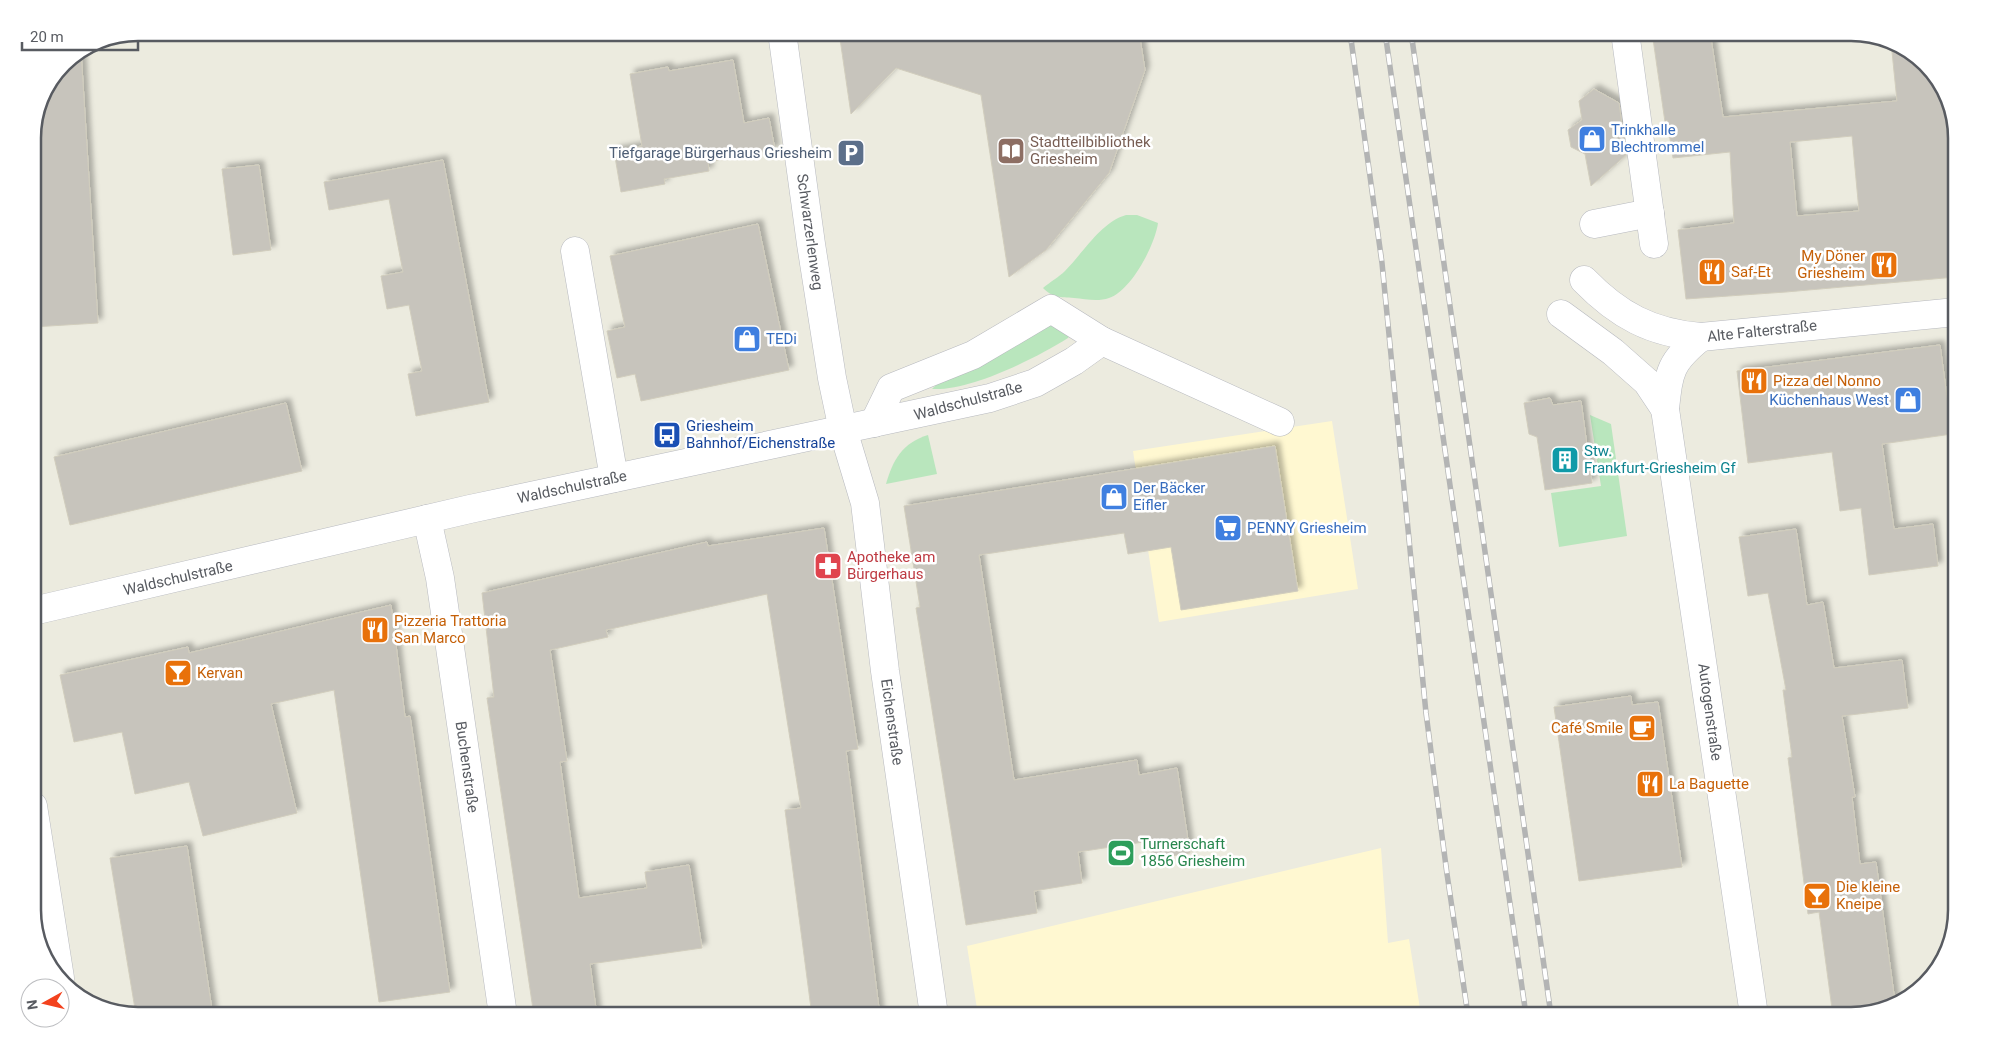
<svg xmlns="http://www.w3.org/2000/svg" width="1989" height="1048" font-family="Roboto,sans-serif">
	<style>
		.commercial { fill: #fff8d1 }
		.green { fill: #b9e6bd }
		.building { fill: #c7c4bc; stroke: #d1cdbd; fill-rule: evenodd; filter: url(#shadow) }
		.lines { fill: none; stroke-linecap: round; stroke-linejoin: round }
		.minor-casing { stroke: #b7b9bf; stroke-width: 29 }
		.minor { stroke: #fff; stroke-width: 28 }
		.rail-casing { stroke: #b3b4b4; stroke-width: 5.5 }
		.rail { stroke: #fff; stroke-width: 4; stroke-dasharray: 11; stroke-linecap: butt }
		.labels { text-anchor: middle; stroke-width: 5; stroke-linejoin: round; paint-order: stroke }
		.shop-label { font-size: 15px; fill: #366cbe; stroke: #fff; text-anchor: start }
		.education-label { font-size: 15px; fill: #785e54; stroke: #fff; text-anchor: start }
		.service-label { font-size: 15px; fill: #4e5e75; stroke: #fff; text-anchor: end }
		.street-label { font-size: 15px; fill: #585b61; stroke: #fff }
		.food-label { font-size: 15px; fill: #c56008; stroke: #fff; text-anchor: start }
		.transit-label { font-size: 15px; fill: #164399; stroke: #fff; text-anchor: start }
		.culture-label { font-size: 15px; fill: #0d838f; stroke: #fff; text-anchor: start }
		.health-label { font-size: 15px; fill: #be3a42; stroke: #fff; text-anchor: start }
		.leisure-label { font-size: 15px; fill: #27864d; stroke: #fff; text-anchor: start }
		.rim { fill: none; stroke: #585b61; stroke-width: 2.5 }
	</style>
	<defs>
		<filter id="shadow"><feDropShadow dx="4.5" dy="-4.5" stdDeviation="2.5" flood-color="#0004"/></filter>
	</defs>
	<rect width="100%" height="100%" fill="#ecebdf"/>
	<!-- commercial -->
	<g class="commercial">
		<path d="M1332,421L1358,589L1159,622L1133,451Z"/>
		<path d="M1381,848L1388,943L1409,939L1421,1015H978L967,946Z"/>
	</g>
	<!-- green -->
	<g class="green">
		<path d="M1126,215H1137L1158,223C1155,245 1131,291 1109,298C1098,302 1085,299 1074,298C1060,297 1053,298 1043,288C1050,282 1059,277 1065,271C1083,253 1101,222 1126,215Z"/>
		<path d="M1050,325L1070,335L1068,338C1036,358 971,391 932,389L939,382Z"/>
		<path d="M1590,415L1611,424L1627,536L1559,547L1551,493L1601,486Z"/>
		<path d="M928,435L937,474L886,484C893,460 902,443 928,435Z"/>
	</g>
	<!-- building -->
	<g class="building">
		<path d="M839,32H1139L1145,70L1109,173L1046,250L1009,277L981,95L896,68L851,114Z"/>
		<path d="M1652,32H1710L1723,117L1897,101L1891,42L1898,43L1939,80L1956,131V277L1786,292L1686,299L1678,230L1734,223L1730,152L1673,158L1667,120L1665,122ZM1852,136L1859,211L1797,216L1790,142Z"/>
		<path d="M81,51L98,323L33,327V131L41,97L64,63Z"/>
		<path d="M733,60L744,123L769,118L775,150L708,162L709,171L664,179L665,184L621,192L614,151L642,146L630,74L668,67L669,71Z"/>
		<path d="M1594,89L1619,103L1626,155L1591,186L1585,154L1571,147L1568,130L1582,120L1579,101Z"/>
		<path d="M443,160L489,402L416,416L408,374L422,371L409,305L387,309L381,276L403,272L389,199L329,210L324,182Z"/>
		<path d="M259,165L271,250L233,255L222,169Z"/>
		<path d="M758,224L789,370L641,401L635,374L617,378L607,331L625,327L610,256Z"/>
		<path d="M1940,345L1952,434L1882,444L1894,529L1933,524L1938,566L1869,575L1861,508L1840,511L1832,452L1748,463L1737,371Z"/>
		<path d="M1550,398L1553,405L1581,401L1592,483L1545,490L1537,437L1529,434L1524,403Z"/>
		<path d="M286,403L302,471L70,525L54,457Z"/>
		<path d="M1275,446L1298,591L1181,610L1171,547L1128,554L1124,533L979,555L1014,780L1137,760L1139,775L1177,768L1190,853L1152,859L1150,841L1078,852L1082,883L1034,891L1037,913L966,925L916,608L920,607L904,506Z"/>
		<path d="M824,528L858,749L846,751L880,1016H812L785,810L801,808L767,594L606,630L608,637L550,650L567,761L560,762L579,898L647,888L645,872L689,865L702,948L590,964L597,1016H534L487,698L494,697L482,593L707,542L708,546Z"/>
		<path d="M1796,529L1807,605L1823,602L1834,668L1902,660L1908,708L1842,716L1855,797H1852L1860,864L1876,862L1895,1002L1851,1016H1833L1819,912L1808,914L1788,758L1792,757L1783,690H1786L1768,593L1748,596L1739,537Z"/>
		<path d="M391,605L405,717L410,716L450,992L379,1002L334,690L271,704L297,813L203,836L189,782L135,794L122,732L74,742L60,675L188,647L189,653Z"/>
		<path d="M1631,696L1632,705L1658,702L1682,867L1579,881L1554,707Z"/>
		<path d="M187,846L213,1016L136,1015L110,858Z"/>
	</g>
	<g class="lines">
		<defs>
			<g id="minor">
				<path d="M782,32L811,244L832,378L843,430L865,503L885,671L934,1015"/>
				<path d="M1625,32L1654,244"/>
				<path d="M1594,224L1650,213"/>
				<path d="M575,251L614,478"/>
				<path d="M1584,280C1618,315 1651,333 1701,337L1956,312"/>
				<path d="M1561,314L1613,352L1647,382L1665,409"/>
				<path d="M1701,337C1670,362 1669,371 1665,409L1754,1015"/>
				<path d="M874,423L891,388L973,355L1051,309L1102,341L1280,422"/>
				<path d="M427,519L440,578L503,1015"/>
				<path d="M33,611L470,509L990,398L1035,383L1074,361L1102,341"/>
				<path d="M33,806L60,978"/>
			</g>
		</defs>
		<!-- minor casing -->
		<use href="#minor" class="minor-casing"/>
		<!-- minor -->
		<use href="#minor" class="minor"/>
		<defs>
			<g id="rail">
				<path d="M1350,32L1382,263L1426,713L1447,874L1468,1015"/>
				<path d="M1385,32L1526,1015"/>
				<path d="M1411,32L1551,1015"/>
			</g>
		</defs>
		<!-- rail casing -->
		<use href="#rail" class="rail-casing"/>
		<!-- rail -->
		<use href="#rail" class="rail"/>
	</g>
	<!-- icons -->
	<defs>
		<symbol id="shop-square" viewBox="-11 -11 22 22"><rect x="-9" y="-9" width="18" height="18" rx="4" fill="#3f7fe0" stroke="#fff"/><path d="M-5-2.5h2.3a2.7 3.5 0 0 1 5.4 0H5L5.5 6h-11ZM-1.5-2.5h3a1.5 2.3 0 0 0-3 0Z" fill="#fff"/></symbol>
		<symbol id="library-square" viewBox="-11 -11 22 22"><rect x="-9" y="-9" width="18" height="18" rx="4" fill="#8d6e63" stroke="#fff"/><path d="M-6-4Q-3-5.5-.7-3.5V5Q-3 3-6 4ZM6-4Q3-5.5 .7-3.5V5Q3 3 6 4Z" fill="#fff"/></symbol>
		<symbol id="parking-square" viewBox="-11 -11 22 22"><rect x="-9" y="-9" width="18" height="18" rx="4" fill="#5c6f8a" stroke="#fff"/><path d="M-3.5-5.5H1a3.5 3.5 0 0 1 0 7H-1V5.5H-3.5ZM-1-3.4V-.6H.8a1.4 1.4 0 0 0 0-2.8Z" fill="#fff"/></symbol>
		<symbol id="restaurant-square" viewBox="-11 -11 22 22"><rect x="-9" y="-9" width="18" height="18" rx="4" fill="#e8710a" stroke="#fff"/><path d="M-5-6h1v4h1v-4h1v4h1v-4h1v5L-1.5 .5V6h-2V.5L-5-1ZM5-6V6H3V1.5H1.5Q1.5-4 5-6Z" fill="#fff"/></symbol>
		<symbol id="bus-square" viewBox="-11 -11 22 22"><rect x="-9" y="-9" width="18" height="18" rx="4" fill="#1a4fb4" stroke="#fff"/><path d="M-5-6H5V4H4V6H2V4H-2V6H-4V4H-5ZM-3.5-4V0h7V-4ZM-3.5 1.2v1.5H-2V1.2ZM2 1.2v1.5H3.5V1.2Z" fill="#fff"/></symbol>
		<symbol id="building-square" viewBox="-11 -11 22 22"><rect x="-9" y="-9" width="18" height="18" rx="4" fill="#0f9aa8" stroke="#fff"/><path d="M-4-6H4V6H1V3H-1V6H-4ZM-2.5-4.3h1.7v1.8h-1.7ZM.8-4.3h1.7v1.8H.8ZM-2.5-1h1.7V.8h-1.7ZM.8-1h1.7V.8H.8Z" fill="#fff"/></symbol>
		<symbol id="supermarket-square" viewBox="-11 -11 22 22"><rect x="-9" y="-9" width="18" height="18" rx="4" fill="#3f7fe0" stroke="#fff"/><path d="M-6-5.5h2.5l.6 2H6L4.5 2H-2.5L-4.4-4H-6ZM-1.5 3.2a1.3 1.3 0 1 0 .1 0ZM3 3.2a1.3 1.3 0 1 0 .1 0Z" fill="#fff"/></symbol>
		<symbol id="pharmacy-square" viewBox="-11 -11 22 22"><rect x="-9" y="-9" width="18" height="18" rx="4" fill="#e0444e" stroke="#fff"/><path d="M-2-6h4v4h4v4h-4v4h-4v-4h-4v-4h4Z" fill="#fff"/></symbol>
		<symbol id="bar-square" viewBox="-11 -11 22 22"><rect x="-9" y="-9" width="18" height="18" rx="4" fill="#e8710a" stroke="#fff"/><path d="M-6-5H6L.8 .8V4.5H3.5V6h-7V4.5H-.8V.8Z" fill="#fff"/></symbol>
		<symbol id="cafe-square" viewBox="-11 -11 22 22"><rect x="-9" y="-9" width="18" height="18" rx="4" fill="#e8710a" stroke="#fff"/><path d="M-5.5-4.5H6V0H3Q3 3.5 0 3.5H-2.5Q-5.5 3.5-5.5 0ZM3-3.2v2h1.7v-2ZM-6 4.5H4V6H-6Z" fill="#fff"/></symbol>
		<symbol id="stadium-square" viewBox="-11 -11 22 22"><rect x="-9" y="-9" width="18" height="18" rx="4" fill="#2e9e5b" stroke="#fff"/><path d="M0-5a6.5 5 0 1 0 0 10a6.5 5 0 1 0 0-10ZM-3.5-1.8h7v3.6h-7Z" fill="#fff"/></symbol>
	</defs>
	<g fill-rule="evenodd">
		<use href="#shop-square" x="1576" y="123" width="32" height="32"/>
		<use href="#library-square" x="995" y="135" width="32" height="32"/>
		<use href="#parking-square" x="835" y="137" width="32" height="32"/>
		<use href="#restaurant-square" x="1868" y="249" width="32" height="32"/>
		<use href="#restaurant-square" x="1696" y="256" width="32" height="32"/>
		<use href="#shop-square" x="731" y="323" width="32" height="32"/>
		<use href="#restaurant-square" x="1738" y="365" width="32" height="32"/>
		<use href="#shop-square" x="1892" y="384" width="32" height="32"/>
		<use href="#bus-square" x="651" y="419" width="32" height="32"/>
		<use href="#building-square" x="1549" y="444" width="32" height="32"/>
		<use href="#shop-square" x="1098" y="481" width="32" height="32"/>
		<use href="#supermarket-square" x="1212" y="512" width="32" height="32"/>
		<use href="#pharmacy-square" x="812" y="550" width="32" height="32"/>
		<use href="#restaurant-square" x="359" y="614" width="32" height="32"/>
		<use href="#bar-square" x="162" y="657" width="32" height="32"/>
		<use href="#cafe-square" x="1626" y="712" width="32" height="32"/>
		<use href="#restaurant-square" x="1634" y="768" width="32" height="32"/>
		<use href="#stadium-square" x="1105" y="837" width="32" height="32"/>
		<use href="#bar-square" x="1801" y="880" width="32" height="32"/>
	</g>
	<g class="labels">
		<!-- shop labels -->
		<g class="shop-label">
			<text x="1611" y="135">Trinkhalle<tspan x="1611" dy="17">Blechtrommel</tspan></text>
			<text x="766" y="344">TEDi</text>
			<text x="1889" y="405" text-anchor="end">Küchenhaus West</text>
			<text x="1133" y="493">Der Bäcker<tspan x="1133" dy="17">Eifler</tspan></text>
			<text x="1247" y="533">PENNY Griesheim</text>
		</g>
		<!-- education labels -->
		<g class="education-label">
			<text x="1030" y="147">Stadtteilbibliothek<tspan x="1030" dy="17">Griesheim</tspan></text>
		</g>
		<!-- service labels -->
		<g class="service-label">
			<text x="832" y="158">Tiefgarage Bürgerhaus Griesheim</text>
		</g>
		<!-- street labels -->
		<g class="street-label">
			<text transform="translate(810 232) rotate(82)" y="5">Schwarzerlenweg</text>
			<text transform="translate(1762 331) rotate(-6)" y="5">Alte Falterstraße</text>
			<text transform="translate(968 401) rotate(-15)" y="5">Waldschulstraße</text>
			<text transform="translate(572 487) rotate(-12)" y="5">Waldschulstraße</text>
			<text transform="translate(178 578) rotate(-13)" y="5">Waldschulstraße</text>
			<text transform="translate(1710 712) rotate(82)" y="5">Autogenstraße</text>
			<text transform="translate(892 722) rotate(82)" y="5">Eichenstraße</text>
			<text transform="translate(467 767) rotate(82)" y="5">Buchenstraße</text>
		</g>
		<!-- food labels -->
		<g class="food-label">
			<text x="1865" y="261" text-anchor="end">My Döner<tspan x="1865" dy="17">Griesheim</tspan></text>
			<text x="1731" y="277">Saf-Et</text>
			<text x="1773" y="386">Pizza del Nonno</text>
			<text x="394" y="626">Pizzeria Trattoria<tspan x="394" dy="17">San Marco</tspan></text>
			<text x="197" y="678">Kervan</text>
			<text x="1623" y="733" text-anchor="end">Café Smile</text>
			<text x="1669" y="789">La Baguette</text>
			<text x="1836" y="892">Die kleine<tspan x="1836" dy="17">Kneipe</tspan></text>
		</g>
		<!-- transit labels -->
		<g class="transit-label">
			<text x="686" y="431">Griesheim<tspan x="686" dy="17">Bahnhof/Eichenstraße</tspan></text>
		</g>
		<!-- culture labels -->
		<g class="culture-label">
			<text x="1584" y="456">Stw.<tspan x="1584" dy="17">Frankfurt-Griesheim Gf</tspan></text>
		</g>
		<!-- health labels -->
		<g class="health-label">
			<text x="847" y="562">Apotheke am<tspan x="847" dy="17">Bürgerhaus</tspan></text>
		</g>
		<!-- leisure labels -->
		<g class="leisure-label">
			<text x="1140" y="849">Turnerschaft<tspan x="1140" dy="17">1856 Griesheim</tspan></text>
		</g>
	</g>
	<!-- crop -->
	<path d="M0 0H1989V1048H0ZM138 41H1851A97 97 0 0 1 1948 138V910A97 97 0 0 1 1851 1007H138A97 97 0 0 1 41 910V138A97 97 0 0 1 138 41Z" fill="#fff" fill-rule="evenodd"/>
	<path class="rim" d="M138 41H1851A97 97 0 0 1 1948 138V910A97 97 0 0 1 1851 1007H138A97 97 0 0 1 41 910V138A97 97 0 0 1 138 41Z"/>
	<!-- north arrow -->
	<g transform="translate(45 1003) rotate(262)"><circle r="24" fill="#ffffff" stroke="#bcbdc0"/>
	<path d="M0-4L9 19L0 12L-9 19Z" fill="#f3421e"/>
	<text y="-8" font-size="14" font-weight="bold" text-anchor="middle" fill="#585b61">N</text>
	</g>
	<!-- scale -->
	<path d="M22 42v8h116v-8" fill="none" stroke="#585b61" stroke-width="2.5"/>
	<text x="30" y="42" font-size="15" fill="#585b61" stroke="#ffffff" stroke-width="4" paint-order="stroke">20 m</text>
</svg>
